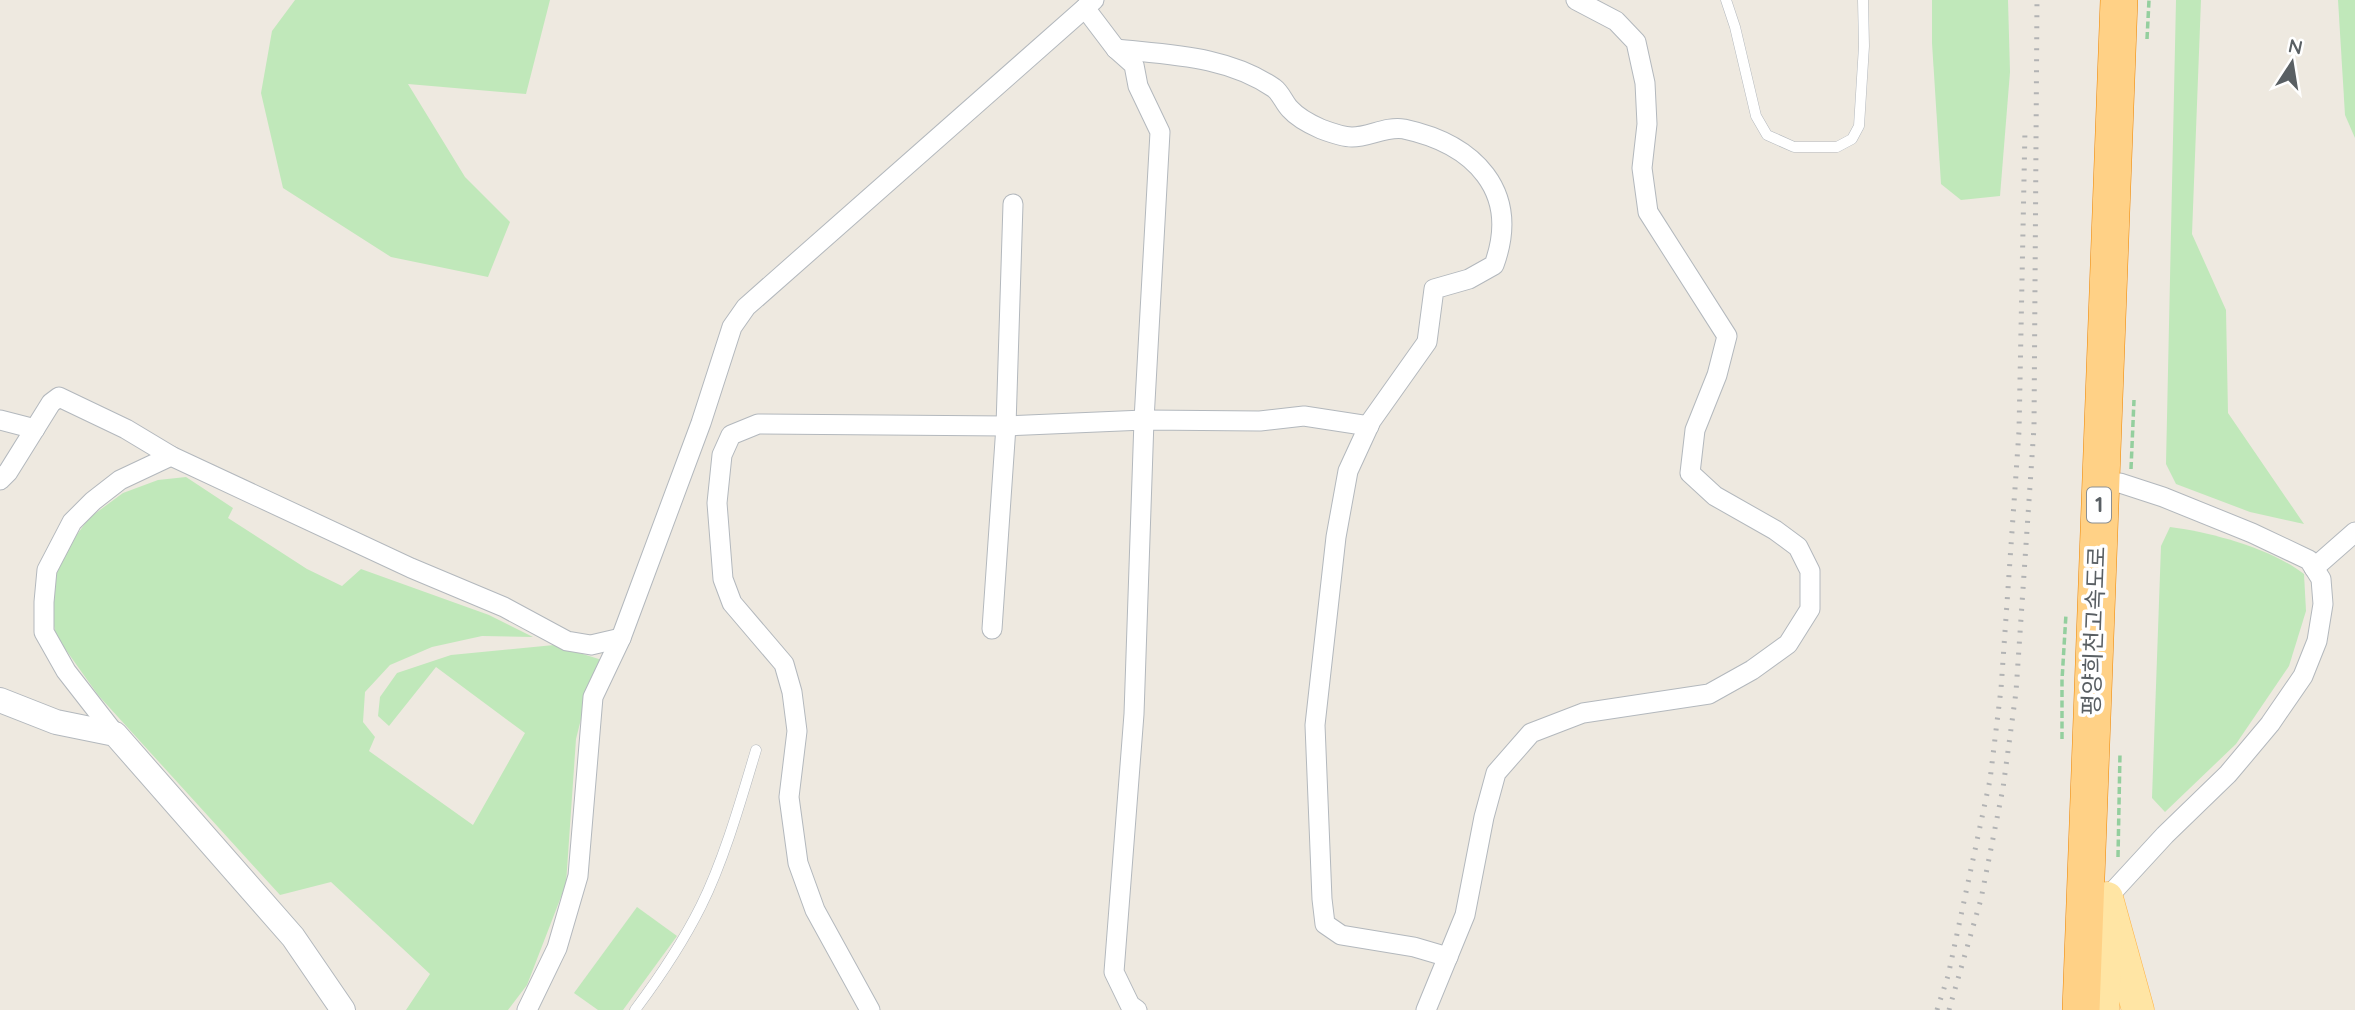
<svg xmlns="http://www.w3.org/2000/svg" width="2355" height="1010" font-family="Quicksand,'Noto Sans KR',sans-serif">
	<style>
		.green { fill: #c0e8ba }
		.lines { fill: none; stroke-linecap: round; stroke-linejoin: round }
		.service-casing { stroke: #b3b8bd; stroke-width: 11 }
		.minor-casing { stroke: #b3b8bd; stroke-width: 21 }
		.tertiary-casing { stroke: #b3b8bd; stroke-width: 26 }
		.primary-casing { stroke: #ffb448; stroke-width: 33 }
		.motorway-casing { stroke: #ee8500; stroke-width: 38 }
		.path { stroke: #94cf9e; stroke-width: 3.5; stroke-dasharray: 7 3.5; stroke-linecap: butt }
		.service { stroke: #fff; stroke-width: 10 }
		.minor { stroke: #fff; stroke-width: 19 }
		.tertiary { stroke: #fff; stroke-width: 24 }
		.primary { stroke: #ffe5a4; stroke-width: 32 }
		.motorway { stroke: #ffd186; stroke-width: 37 }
		.rail { stroke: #b2b3b4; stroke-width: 5; stroke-dasharray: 2 9; stroke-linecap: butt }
		.labels { text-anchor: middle; stroke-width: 7; stroke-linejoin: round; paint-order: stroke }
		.shield { fill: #fff; stroke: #8b8f92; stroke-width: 2 }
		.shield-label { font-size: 21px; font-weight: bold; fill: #595f63 }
		.street-label { font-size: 23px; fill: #595f63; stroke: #fff }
	</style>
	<rect width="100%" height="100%" fill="#eee9e0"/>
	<!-- green -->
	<g class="green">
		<path d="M295,0H550L526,94L408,84L465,177L510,222L488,277L391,257L283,188L261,93L272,31Z"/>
		<path d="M1932,0H2008L2010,72L2000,196L1961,200L1941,184L1932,43Z"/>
		<path d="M2176,0H2201L2192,234L2226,310L2228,413L2304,524L2250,512L2176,484L2166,464Z"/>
		<path d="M2338,0H2355V138L2345,115Z"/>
		<path d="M186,477L233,508L228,518L307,569L342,586L361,569L489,615L533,637L482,636L432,647L390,665L365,692L363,722L375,737L369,751L473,825L525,733L436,667L389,726L378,716L380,697L397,673L451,655L554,645L602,660L591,679L576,739L566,884L527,985L508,1010H406L430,974L331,882L280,895L98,695L56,636L51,611L54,580L65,551L89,518L123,493L158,480Z"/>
		<path d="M2170,527C2211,532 2272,549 2304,574L2306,611L2289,666L2236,744L2165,812L2152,798L2161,546Z"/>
		<path d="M637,907L677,936L623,1010H598L574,993Z"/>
	</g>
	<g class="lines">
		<defs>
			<g id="service">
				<path d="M1726,0L1735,27L1756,116L1767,135L1794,147H1837L1852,139L1859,126L1864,46L1863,0"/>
				<path d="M635,1010C659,978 683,942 701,906C724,860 741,800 756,750"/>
			</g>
			<g id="minor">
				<path d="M1085,8L1116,49L1134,65L1138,86L1160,132L1144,420L1134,714L1114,972L1130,1005L1137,1010"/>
				<path d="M1116,49C1171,55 1227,56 1274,88C1281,93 1284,103 1290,109C1297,117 1312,125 1321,129C1329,132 1343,137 1352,137C1369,137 1386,126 1404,129C1474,144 1521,191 1494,265L1469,279L1434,289L1427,342L1371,421L1348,471L1336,537L1315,725L1322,899L1325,924L1341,935L1414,947L1448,957"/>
				<path d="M0,420L35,429"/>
				<path d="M0,480L8,472L51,403L59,397L126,429L171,456L411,568L504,607L567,641L591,645L621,638"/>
				<path d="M2314,568L2355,532"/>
				<path d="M992,629L1006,426L1013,204"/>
				<path d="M115,734L66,671L44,632V602L47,570L72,522L93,501L120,480L171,456"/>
				<path d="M2107,898L2165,835L2228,774L2270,724L2303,676L2317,641L2323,604L2321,579L2309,560L2252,533L2163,497L2120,483"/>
				<path d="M527,1010L557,948L578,876L593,697L621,638L701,423L732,327L746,307L1094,0"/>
				<path d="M870,1010L815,910L798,863L789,797L797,731L792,692L784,664L732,603L723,579L717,503L722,455L731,435L758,424L1006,426L1144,420L1260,421L1304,416L1369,426"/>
				<path d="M1426,1010L1465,915L1484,817L1496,773L1531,733L1583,713L1709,694L1752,670L1788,644L1810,609V571L1798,547L1775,530L1715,496L1690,473L1695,430L1717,375L1727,336L1648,212L1642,168L1647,124L1645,83L1636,42L1616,21L1576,0"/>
			</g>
			<path id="tertiary" d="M0,700L56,722L115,734L293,937L343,1010"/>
			<g id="primary">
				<path d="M2107,898L2138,1010"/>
				<path d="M2103,1010L2106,930"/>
			</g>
			<path id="motorway" d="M2081,1010L2119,0"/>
		</defs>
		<!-- service casing -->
		<use href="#service" class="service-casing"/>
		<!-- minor casing -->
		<use href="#minor" class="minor-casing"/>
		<!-- tertiary casing -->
		<use href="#tertiary" class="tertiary-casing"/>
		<!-- primary casing -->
		<use href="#primary" class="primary-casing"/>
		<!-- motorway casing -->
		<use href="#motorway" class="motorway-casing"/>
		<!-- path -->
		<g class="path">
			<path d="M2147,39L2149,0"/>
			<path d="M2131,469L2134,400"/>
			<path d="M2062,739V680L2066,614"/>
			<path d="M2118,857L2120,753"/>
		</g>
		<!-- service -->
		<use href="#service" class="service"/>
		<!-- minor -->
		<use href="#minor" class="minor"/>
		<!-- tertiary -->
		<use href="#tertiary" class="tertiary"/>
		<!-- primary -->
		<use href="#primary" class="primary"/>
		<!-- motorway -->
		<use href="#motorway" class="motorway"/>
		<!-- rail -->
		<g class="rail">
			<path d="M1937,1010L1948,976L1990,780L2001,689L2019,431L2025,129"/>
			<path d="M1949,1010L1981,899L2003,788L2016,692L2034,427L2037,0"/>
		</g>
	</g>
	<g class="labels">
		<!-- shield labels -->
		<rect class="shield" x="2087" y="487.5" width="24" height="35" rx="5"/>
		<g class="shield-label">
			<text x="2099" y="512">1</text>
		</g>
		<!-- street labels -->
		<g class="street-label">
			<text transform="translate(2094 631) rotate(-88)" y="8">평양희천고속도로</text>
		</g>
	</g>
	<!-- north arrow -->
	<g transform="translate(2292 63) rotate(12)" stroke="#ffffff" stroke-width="5" paint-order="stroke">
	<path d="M0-5L12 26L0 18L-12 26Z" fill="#595f63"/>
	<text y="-10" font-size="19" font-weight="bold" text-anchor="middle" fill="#595f63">N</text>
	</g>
</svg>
